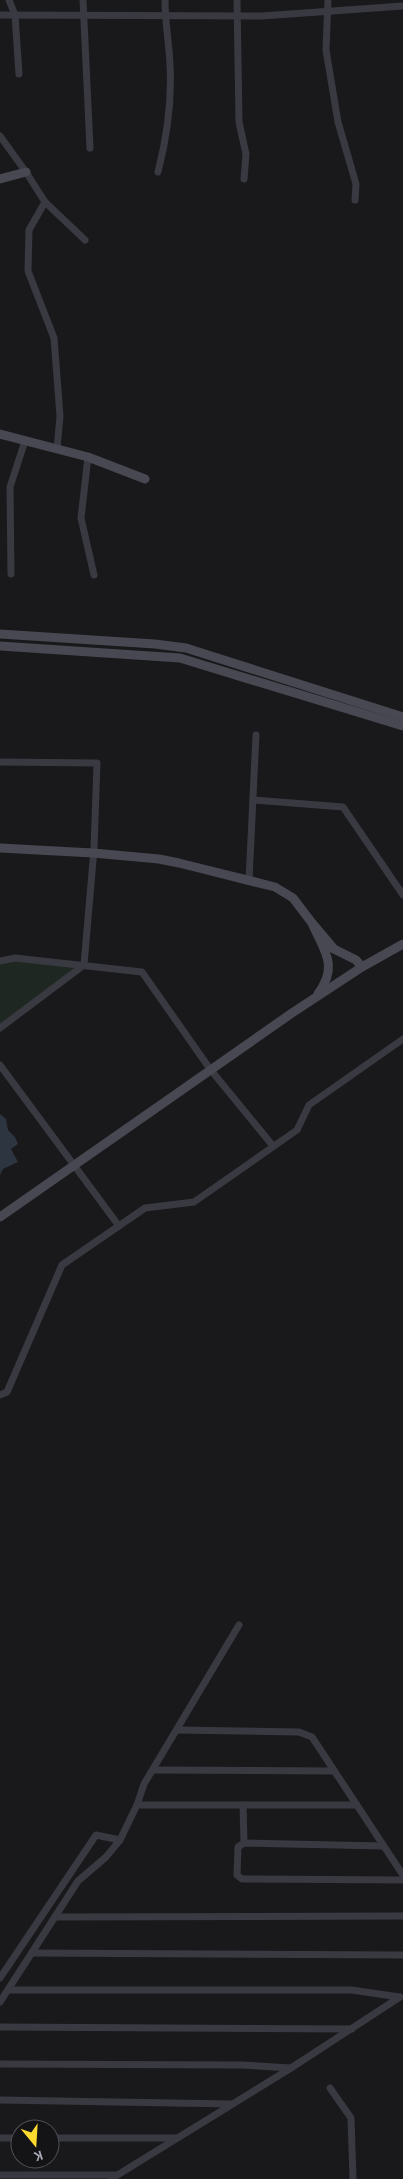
<svg xmlns="http://www.w3.org/2000/svg" width="403" height="2179" font-family="'Alegreya Sans',sans-serif">
	<style>
		.green { fill: #1e2721 }
		.water { fill: #2d3541 }
		.lines { fill: none; stroke-linecap: round; stroke-linejoin: round }
		.street { stroke: #393941; stroke-width: 7 }
		.secondary { stroke: #474851; stroke-width: 9 }
	</style>
	<rect width="100%" height="100%" fill="#19181b"/>
	<!-- green -->
	<path class="green" d="M15,958L84,965L0,1028V961Z"/>
	<!-- water -->
	<path class="water" d="M0,1114L6,1119L8,1130L15,1137L18,1144L11,1149L18,1162L3,1169L0,1175Z"/>
	<g class="lines">
		<!-- street -->
		<g class="street">
			<path d="M9,0L15,15L19,74"/>
			<path d="M83,0L90,148"/>
			<path d="M237,0L239,122L246,154L244,179"/>
			<path d="M328,0L326,50L338,122L356,184L355,200"/>
			<path d="M0,15L262,16L403,6"/>
			<path d="M0,136L26,172L45,202L85,240"/>
			<path d="M158,172C167,137 172,101 170,65C169,43 165,22 165,0"/>
			<path d="M45,202L29,230L28,271L54,338L60,416L57,449"/>
			<path d="M88,457L81,518L94,575"/>
			<path d="M11,574L10,487L25,441"/>
			<path d="M0,762L97,763L94,849L84,965L0,1028"/>
			<path d="M253,800L343,807L403,895"/>
			<path d="M249,880L256,735"/>
			<path d="M0,961L15,958L142,972L210,1069L273,1146"/>
			<path d="M0,1065L119,1226"/>
			<path d="M0,1395L7,1392L62,1265L145,1208L194,1202L297,1130L309,1105L403,1039"/>
			<path d="M178,1730L299,1732L312,1737L403,1875"/>
			<path d="M154,1770L334,1771"/>
			<path d="M137,1805H356"/>
			<path d="M243,1805L244,1843"/>
			<path d="M383,1846L244,1843L238,1847L237,1875L242,1879L403,1880"/>
			<path d="M55,1917L403,1916"/>
			<path d="M32,1953L403,1955"/>
			<path d="M0,1978L96,1835L120,1840"/>
			<path d="M8,1990H352L399,1997"/>
			<path d="M0,2002L78,1881L106,1857L120,1840L137,1805L144,1784L239,1625"/>
			<path d="M0,2027L352,2029"/>
			<path d="M0,2064L243,2065L291,2068"/>
			<path d="M330,2088L351,2118L353,2179"/>
			<path d="M0,2100L232,2104"/>
			<path d="M0,2138H20"/>
			<path d="M50,2138H176"/>
			<path d="M0,2175H117"/>
			<path d="M111,2179L291,2068L400,1997"/>
		</g>
		<!-- secondary -->
		<g class="secondary">
			<path d="M0,179L26,172"/>
			<path d="M0,434L88,457L145,479"/>
			<path d="M0,634L155,644L186,648L403,717"/>
			<path d="M0,646L180,658L403,726"/>
			<path d="M0,848L93,853L159,859L179,863L275,887L293,898L312,923"/>
			<path d="M318,994C339,965 324,951 312,923L334,949L356,960L362,967"/>
			<path d="M0,1217L292,1013L362,967L403,944"/>
		</g>
	</g>
	<!-- north arrow -->
	<g transform="translate(35 2144) rotate(162)"><circle r="24" fill="#141316" stroke="#505058"/>
	<path d="M0-4L9 19L0 12L-9 19Z" fill="#ffd92d"/>
	<text y="-8" font-size="14" font-weight="bold" text-anchor="middle" fill="#aaacbc">K</text>
	</g>
</svg>
